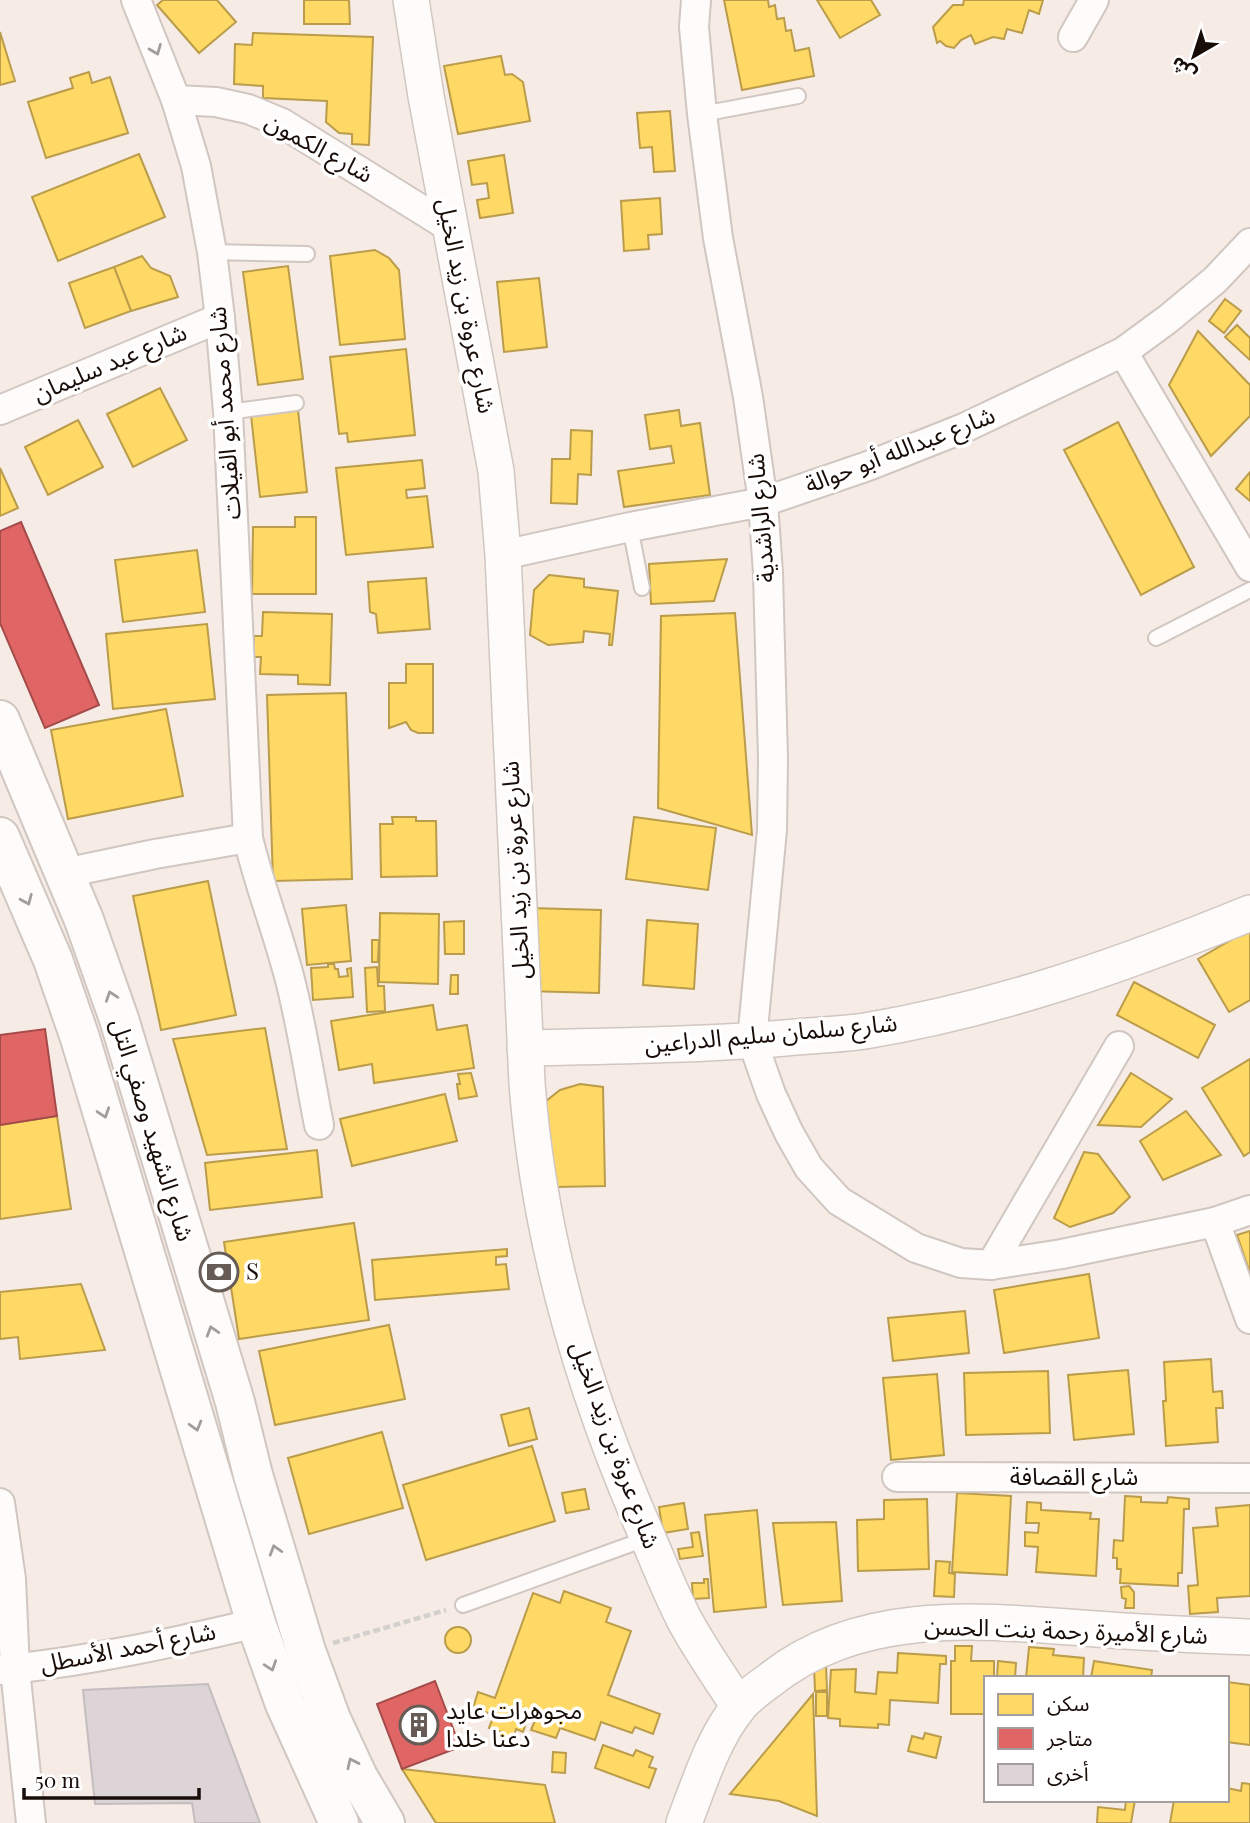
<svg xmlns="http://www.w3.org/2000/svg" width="1250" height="1823" font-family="'Playfair Display','Noto Sans Arabic',serif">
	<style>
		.homes { fill: #ffd966; stroke: #ba9c4a; stroke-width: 2 }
		.shops { fill: #e06666; stroke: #a44b4a; stroke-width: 2 }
		.building { fill: #dcd4d7; stroke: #c4bdc0; stroke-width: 2 }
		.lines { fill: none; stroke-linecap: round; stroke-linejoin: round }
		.service-casing { stroke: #d1c6c0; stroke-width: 18 }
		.minor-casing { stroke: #d1c6c0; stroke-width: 32 }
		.tertiary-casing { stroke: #d1c6c0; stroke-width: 38 }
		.secondary-casing { stroke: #d1c6c0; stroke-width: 42 }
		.path { stroke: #d3d0ce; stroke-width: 4.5; stroke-dasharray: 7 3.5; stroke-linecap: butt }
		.service { stroke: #fefcfb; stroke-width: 14 }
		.minor { stroke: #fefcfb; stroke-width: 28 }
		.tertiary { stroke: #fefcfb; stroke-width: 35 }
		.secondary { stroke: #fefcfb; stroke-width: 38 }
		.oneway { stroke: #a29c9a }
		.labels { text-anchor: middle; stroke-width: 7; stroke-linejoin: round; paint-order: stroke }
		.street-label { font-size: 24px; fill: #190d08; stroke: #fff }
		.poi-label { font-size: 24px; fill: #190d08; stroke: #fff; text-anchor: start }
	</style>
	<rect width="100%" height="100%" fill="#f6ebe5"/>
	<!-- homes -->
	<g class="homes">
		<path d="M163,0H217L236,22L199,53L157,5Z"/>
		<path d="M304,0H349L350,24H304Z"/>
		<path d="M724,0H768L769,7L775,5L777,19L784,18L786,31L791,30L795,51L809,48L814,76L742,90Z"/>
		<path d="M817,0H871L880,15L840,38Z"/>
		<path d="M964,0H1043L1039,14L1029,10L1022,33L1007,29L1004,39L993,37L975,44L971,35L961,40L954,48L946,46L940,41L937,43L933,27L953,5H963Z"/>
		<path d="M0,32L15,81L0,85Z"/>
		<path d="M253,33L373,37L369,145L352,144V134L339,133L326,122L327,101L263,98V86L234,84L235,44L252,45Z"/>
		<path d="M501,56L505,75L512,74L523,82L530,121L458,134L444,66Z"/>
		<path d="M89,72L92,83L110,77L128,133L46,158L28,102L73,88L70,78Z"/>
		<path d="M670,111L675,171L654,172L652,147L640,148L637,113Z"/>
		<path d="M139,154L165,217L58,261L32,197Z"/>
		<path d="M504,155L513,213L480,218L477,200L489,198L487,183L472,185L468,161Z"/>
		<path d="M660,198L662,234L648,235L649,249L624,251L621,201Z"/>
		<path d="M375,250L389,258L399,270L405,339L340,345L330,256Z"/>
		<path d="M142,256L151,268L170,276L178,297L131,311L114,267Z"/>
		<path d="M288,266L303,379L258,385L243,272Z"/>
		<path d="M114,267L131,311L85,328L69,283Z"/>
		<path d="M539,278L547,347L504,352L497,282Z"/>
		<path d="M1225,299L1241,311L1224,333L1209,321Z"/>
		<path d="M1237,325L1250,338V360L1225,337Z"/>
		<path d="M1198,331L1250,385V416L1211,456L1169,385Z"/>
		<path d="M406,349L415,435L348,442L347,433L339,434L330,357Z"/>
		<path d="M160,388L187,440L133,467L107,414Z"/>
		<path d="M298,410L307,492L260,497L251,415Z"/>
		<path d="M679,410L681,426L700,423L710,495L624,507L618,471L674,463L671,446L650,449L645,415Z"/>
		<path d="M78,420L103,467L48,495L25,447Z"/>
		<path d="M1118,422L1194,567L1141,595L1064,450Z"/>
		<path d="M571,430L592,431L591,475L578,474L577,504L551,503L552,459H570Z"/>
		<path d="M422,460L425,488L406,490L407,498L427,496L433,547L346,555L336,468Z"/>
		<path d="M0,468L18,508L0,516Z"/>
		<path d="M1250,472V501L1236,489Z"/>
		<path d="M295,517H316V594H252L253,527H295Z"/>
		<path d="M197,550L205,612L123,622L115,560Z"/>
		<path d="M727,559L714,601L651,604L649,564Z"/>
		<path d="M549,575L584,579V587L618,591L612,645H609L610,634L584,631L583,642L548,645L530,635L534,590Z"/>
		<path d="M426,578L430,629L378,633L376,614L370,612L368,582Z"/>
		<path d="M263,612L332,614L330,685L298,684V675L260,674L261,657H254V636H262Z"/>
		<path d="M735,613L752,835L658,808L661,616Z"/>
		<path d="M207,624L215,699L113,709L106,634Z"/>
		<path d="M406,664H433V733H418L411,730L406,722L389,728V683H406Z"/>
		<path d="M346,693L352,879L273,881L267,695Z"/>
		<path d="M166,709L183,796L68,819L51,730Z"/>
		<path d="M392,817H416V821H436L437,876L381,877L380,824H393Z"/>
		<path d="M634,817L716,828L708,890L626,879Z"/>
		<path d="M208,881L236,1015L161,1030L133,896Z"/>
		<path d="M346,905L351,961L307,965L302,909Z"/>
		<path d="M529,908L601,910L599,993L526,991Z"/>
		<path d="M380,913L439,914L438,984L379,982Z"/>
		<path d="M647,920L698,924L694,989L643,985Z"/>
		<path d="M464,921V954H445L444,922Z"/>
		<path d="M1250,929V1000L1229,1012L1198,959Z"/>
		<path d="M372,940H379L378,962H372Z"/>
		<path d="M328,964H334L335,969H338L339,977L348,976L347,969L351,968L353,997L313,1000L311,968L328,967Z"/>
		<path d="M377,967L378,986H384L385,1011L367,1012L365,968Z"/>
		<path d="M451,975H458V994H450Z"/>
		<path d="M1134,982L1215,1025L1198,1058L1117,1015Z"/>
		<path d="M433,1005L437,1030L467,1025L474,1068L374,1083L372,1064L339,1070L331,1021Z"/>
		<path d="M265,1028L287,1149L207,1155L173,1039Z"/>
		<path d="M1250,1059V1152L1244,1156L1202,1088Z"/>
		<path d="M471,1073L477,1096L459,1099L457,1084H460L458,1074Z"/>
		<path d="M1131,1073L1172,1099L1141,1127L1098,1125Z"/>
		<path d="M580,1084L603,1087L605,1186L556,1187L545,1102L560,1090Z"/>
		<path d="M445,1094L457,1141L352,1166L340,1119Z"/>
		<path d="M1186,1111L1221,1155L1163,1180L1140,1141Z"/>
		<path d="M57,1116L71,1209L0,1219V1125Z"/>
		<path d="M317,1150L322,1197L210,1210L205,1163Z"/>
		<path d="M1084,1152L1098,1154L1130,1197L1113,1213L1070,1227L1054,1218Z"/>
		<path d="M354,1223L369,1320L239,1339L224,1242Z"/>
		<path d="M1250,1231V1273L1237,1235Z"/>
		<path d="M507,1249V1256L496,1257V1265L506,1264L509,1289L375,1300L372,1260Z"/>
		<path d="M1089,1274L1099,1338L1004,1353L994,1290Z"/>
		<path d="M81,1284L105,1350L20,1359L18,1337L0,1339V1292Z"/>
		<path d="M965,1311L969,1353L893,1361L888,1318Z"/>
		<path d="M389,1325L405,1399L275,1425L259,1351Z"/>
		<path d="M1211,1359L1213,1392L1222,1391L1223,1408H1216L1218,1442L1166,1446L1163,1401H1166L1164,1362Z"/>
		<path d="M1128,1370L1134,1434L1074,1440L1068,1375Z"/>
		<path d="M1048,1371L1050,1433L966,1435L964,1373Z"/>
		<path d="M937,1374L944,1455L891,1460L883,1378Z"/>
		<path d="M529,1408L537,1439L509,1446L501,1415Z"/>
		<path d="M382,1432L403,1508L309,1534L288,1458Z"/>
		<path d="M532,1446L555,1521L426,1560L403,1485Z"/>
		<path d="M585,1489L589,1509L566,1513L562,1493Z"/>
		<path d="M957,1493L1011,1496L1007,1575L952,1572Z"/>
		<path d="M1125,1496L1141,1497V1502L1167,1503L1168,1497L1189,1499V1509H1184L1182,1573H1178V1586L1120,1583L1121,1569H1117V1558H1113L1114,1540L1123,1541Z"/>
		<path d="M927,1499L929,1569L858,1571L857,1520L884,1519V1500Z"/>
		<path d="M1027,1502L1041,1503V1510L1091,1513L1090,1519H1099L1096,1576L1036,1572L1038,1547L1025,1546V1532L1038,1533L1039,1523H1026Z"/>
		<path d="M684,1503L688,1529L663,1533L659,1507Z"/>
		<path d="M1250,1505V1596L1217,1598L1218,1612L1190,1614L1188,1586L1198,1585L1193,1528L1218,1526L1216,1508Z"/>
		<path d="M757,1510L766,1607L714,1612L705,1515Z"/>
		<path d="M836,1522L842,1601L783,1605L773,1523Z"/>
		<path d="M699,1532L703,1556L680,1559L678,1549L693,1547L691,1533Z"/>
		<path d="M936,1561L950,1562L949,1573L955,1574L954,1597L934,1596Z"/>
		<path d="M704,1579H708L709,1598L693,1599L692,1583H704Z"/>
		<path d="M1129,1586L1134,1592V1608H1125L1126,1599L1122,1598L1121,1587Z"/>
		<path d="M564,1591L611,1608L606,1622L631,1631L608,1695L660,1714L653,1734L635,1727L632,1733L601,1722L595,1740L560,1728L556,1738L531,1730L536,1718L529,1715L523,1732L516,1729L512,1742L500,1738L501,1732L489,1728L494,1715L473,1708L478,1692L495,1698L533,1593L560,1603Z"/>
		<circle cx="458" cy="1640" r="13"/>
		<path d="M955,1646H972L971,1661H994V1678H986V1714H951V1661H955Z"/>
		<path d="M1029,1647L1054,1649L1053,1655L1084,1658L1083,1678H1026Z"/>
		<path d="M898,1653L946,1656V1664H940L938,1703L890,1700L889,1725L878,1724V1728L840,1726V1719L828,1718L831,1670L856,1669L855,1692L876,1694L878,1672L897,1673Z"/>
		<path d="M998,1661L1016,1663L1015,1678H997Z"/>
		<path d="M1094,1661L1152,1670L1151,1678H1091Z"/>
		<path d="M826,1665L827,1690L815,1691L814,1666Z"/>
		<path d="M1227,1682L1250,1685V1745L1227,1742Z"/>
		<rect x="816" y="1692" width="11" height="24"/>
		<path d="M813,1694L817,1816L779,1801L730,1794Z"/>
		<path d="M925,1733L941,1737L936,1758L908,1751L912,1736L923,1739Z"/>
		<path d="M603,1745L633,1756L636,1750L653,1757L649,1767L656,1769L649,1788L595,1768Z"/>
		<path d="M553,1752L566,1753L565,1773L552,1772Z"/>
		<path d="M402,1769L545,1785L555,1823H436Z"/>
		<path d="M1242,1783L1250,1784V1823H1170L1174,1800H1227V1788L1241,1791Z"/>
		<path d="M1126,1800H1135L1131,1823H1097L1098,1807L1125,1810Z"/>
	</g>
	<!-- shops -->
	<g class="shops">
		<path d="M21,522L99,705L45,728L0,623V531Z"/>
		<path d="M45,1029L57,1116L0,1125V1035Z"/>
		<path d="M435,1681L460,1747L402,1769L377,1704Z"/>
	</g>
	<!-- building -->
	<path class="building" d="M208,1684L260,1823H195L192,1803L95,1804L83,1690Z"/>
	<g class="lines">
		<defs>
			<g id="service">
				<path d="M702,114L798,96"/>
				<path d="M212,252L307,254"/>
				<path d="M228,412L296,403"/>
				<path d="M630,527L642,588"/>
				<path d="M1156,638L1250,590"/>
				<path d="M463,1605L648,1538"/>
			</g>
			<g id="minor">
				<path d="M136,0L176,100L196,166L212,252L220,318L228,412L248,838C260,889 280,937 292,988C303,1033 310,1079 319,1125"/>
				<path d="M696,0L694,27L702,114L718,238L748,397L763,502L768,573L773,759L772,830L752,1040L771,1094L789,1133L809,1168L839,1201L916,1248L961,1263L991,1265L1062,1254L1215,1222L1250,1210"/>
				<path d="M1073,37L1094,0"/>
				<path d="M176,100L216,102L248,109L282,123L451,228"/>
				<path d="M1123,352L1250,567"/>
				<path d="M0,410L220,318"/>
				<path d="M503,555L630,527L763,502L868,466L964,428L1123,352L1168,319L1215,280L1250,243"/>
				<path d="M65,873L155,854L248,838"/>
				<path d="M1215,1222L1250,1319"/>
				<path d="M991,1265L1119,1046"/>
				<path d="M897,1477L1250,1478"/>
				<path d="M0,1503L11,1579L15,1669L31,1823"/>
				<path d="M0,1670C86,1662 172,1643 256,1623"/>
			</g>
			<g id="tertiary">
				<path d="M411,0L426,96L496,471L503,555L527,1083C539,1241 584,1394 648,1538C660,1566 671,1594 685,1621C701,1650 720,1678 739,1706"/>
				<path d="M525,1048C612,1046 699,1045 785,1038C812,1035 839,1035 865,1031C998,1009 1125,964 1250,913"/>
				<path d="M684,1823C699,1785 712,1740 738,1708C746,1697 759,1688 770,1680C862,1606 986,1621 1096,1629C1147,1633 1199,1635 1250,1637"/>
			</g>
			<g id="secondary">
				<path d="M0,720L84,920L119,1019L235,1402L253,1475L306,1651L331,1719L358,1777L385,1823"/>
				<path d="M0,837L53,960L80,1038L256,1623L285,1704L339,1823"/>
			</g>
		</defs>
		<!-- service casing -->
		<use href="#service" class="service-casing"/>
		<!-- minor casing -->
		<use href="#minor" class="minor-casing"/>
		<!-- tertiary casing -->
		<use href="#tertiary" class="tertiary-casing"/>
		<!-- secondary casing -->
		<use href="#secondary" class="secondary-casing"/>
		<!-- path -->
		<path class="path" d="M333,1643L446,1610"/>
		<!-- service -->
		<use href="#service" class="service"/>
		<!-- minor -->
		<use href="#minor" class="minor"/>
		<!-- tertiary -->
		<use href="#tertiary" class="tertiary"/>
		<!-- secondary -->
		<use href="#secondary" class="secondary"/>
	</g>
	<!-- one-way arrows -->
	<defs><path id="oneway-chevron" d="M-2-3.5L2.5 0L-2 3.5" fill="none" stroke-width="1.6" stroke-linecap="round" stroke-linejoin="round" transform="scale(1.75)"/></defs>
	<g class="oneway">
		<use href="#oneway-chevron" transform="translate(156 50) rotate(68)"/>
		<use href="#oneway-chevron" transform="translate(27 900) rotate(67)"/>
		<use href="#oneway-chevron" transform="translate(111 996) rotate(-109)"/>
		<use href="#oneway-chevron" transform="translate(104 1113) rotate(72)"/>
		<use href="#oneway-chevron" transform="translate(212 1331) rotate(-107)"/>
		<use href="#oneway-chevron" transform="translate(196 1426) rotate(74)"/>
		<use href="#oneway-chevron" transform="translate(275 1550) rotate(-107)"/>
		<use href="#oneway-chevron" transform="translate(271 1666) rotate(71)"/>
		<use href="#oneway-chevron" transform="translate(352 1763) rotate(-115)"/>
	</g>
	<!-- icons -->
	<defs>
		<symbol id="bank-ring" viewBox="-11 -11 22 22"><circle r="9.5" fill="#fff" stroke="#665b55" stroke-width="1.5"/><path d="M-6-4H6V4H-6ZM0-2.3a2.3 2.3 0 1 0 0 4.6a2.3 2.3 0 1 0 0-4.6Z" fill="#665b55"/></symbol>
		<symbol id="building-ring" viewBox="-11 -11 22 22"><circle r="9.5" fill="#fff" stroke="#665b55" stroke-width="1.5"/><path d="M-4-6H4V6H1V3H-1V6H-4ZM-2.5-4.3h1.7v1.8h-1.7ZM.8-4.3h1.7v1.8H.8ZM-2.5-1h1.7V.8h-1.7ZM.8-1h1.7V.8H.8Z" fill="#665b55"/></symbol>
	</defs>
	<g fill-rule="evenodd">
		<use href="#bank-ring" x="197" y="1250" width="44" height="44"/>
		<use href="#building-ring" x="397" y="1703" width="44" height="44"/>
	</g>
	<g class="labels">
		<!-- street labels -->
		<g class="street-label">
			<text transform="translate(319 148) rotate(29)" y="8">شارع الكمون</text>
			<text transform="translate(466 306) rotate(79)" y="8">شارع عروة بن زيد الخيل</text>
			<text transform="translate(110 363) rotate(-23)" y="8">شارع عبد سليمان</text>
			<text transform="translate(225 413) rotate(-94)" y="8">شارع محمد أبو الفيلات</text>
			<text transform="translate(900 450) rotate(-21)" y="8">شارع عبدالله أبو حوالة</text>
			<text transform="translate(761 518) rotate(-95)" y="8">شارع الراشدية</text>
			<text transform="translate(516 870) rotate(-93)" y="8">شارع عروة بن زيد الخيل</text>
			<text transform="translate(771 1034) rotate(-5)" y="8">شارع سلمان سليم الدراعين</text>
			<text transform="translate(152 1130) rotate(73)" y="8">شارع الشهيد وصفي التل</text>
			<text transform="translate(615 1445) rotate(70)" y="8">شارع عروة بن زيد الخيل</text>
			<text x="1074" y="1485">شارع القصافة</text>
			<text transform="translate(1066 1631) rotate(2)" y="8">شارع الأميرة رحمة بنت الحسن</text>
			<text transform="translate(128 1648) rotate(-11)" y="8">شارع أحمد الأسطل</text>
		</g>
		<!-- poi labels -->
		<g class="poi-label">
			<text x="246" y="1280">S</text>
			<text x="446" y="1719">مجوهرات عايد<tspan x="446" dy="28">دعنا خلدا</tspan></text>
		</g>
	</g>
	<!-- legend -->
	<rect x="984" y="1676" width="245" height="126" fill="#ffffff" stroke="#a39e9c" stroke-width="2"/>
	<rect x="998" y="1694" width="35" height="21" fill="#ffd966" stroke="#a39e9c" stroke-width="2"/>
	<text x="1047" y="1711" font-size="21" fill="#190d08">سكن</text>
	<rect x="998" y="1728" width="35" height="21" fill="#e06666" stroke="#a39e9c" stroke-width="2"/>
	<text x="1047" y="1746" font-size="21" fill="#190d08">متاجر</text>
	<rect x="998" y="1764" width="35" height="21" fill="#dcd4d7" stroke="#a39e9c" stroke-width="2"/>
	<text x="1047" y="1781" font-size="21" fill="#190d08">أخرى</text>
	<!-- north arrow -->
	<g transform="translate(1194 56) rotate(219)" stroke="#ffffff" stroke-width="5" paint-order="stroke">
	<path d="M0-5L12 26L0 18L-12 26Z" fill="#190d08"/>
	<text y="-10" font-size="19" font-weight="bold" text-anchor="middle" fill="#190d08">ش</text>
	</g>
	<!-- scale -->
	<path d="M24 1788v10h175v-10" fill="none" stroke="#190d08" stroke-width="3.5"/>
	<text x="35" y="1788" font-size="21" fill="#190d08" stroke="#ffffff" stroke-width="5" paint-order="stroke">50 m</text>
</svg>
